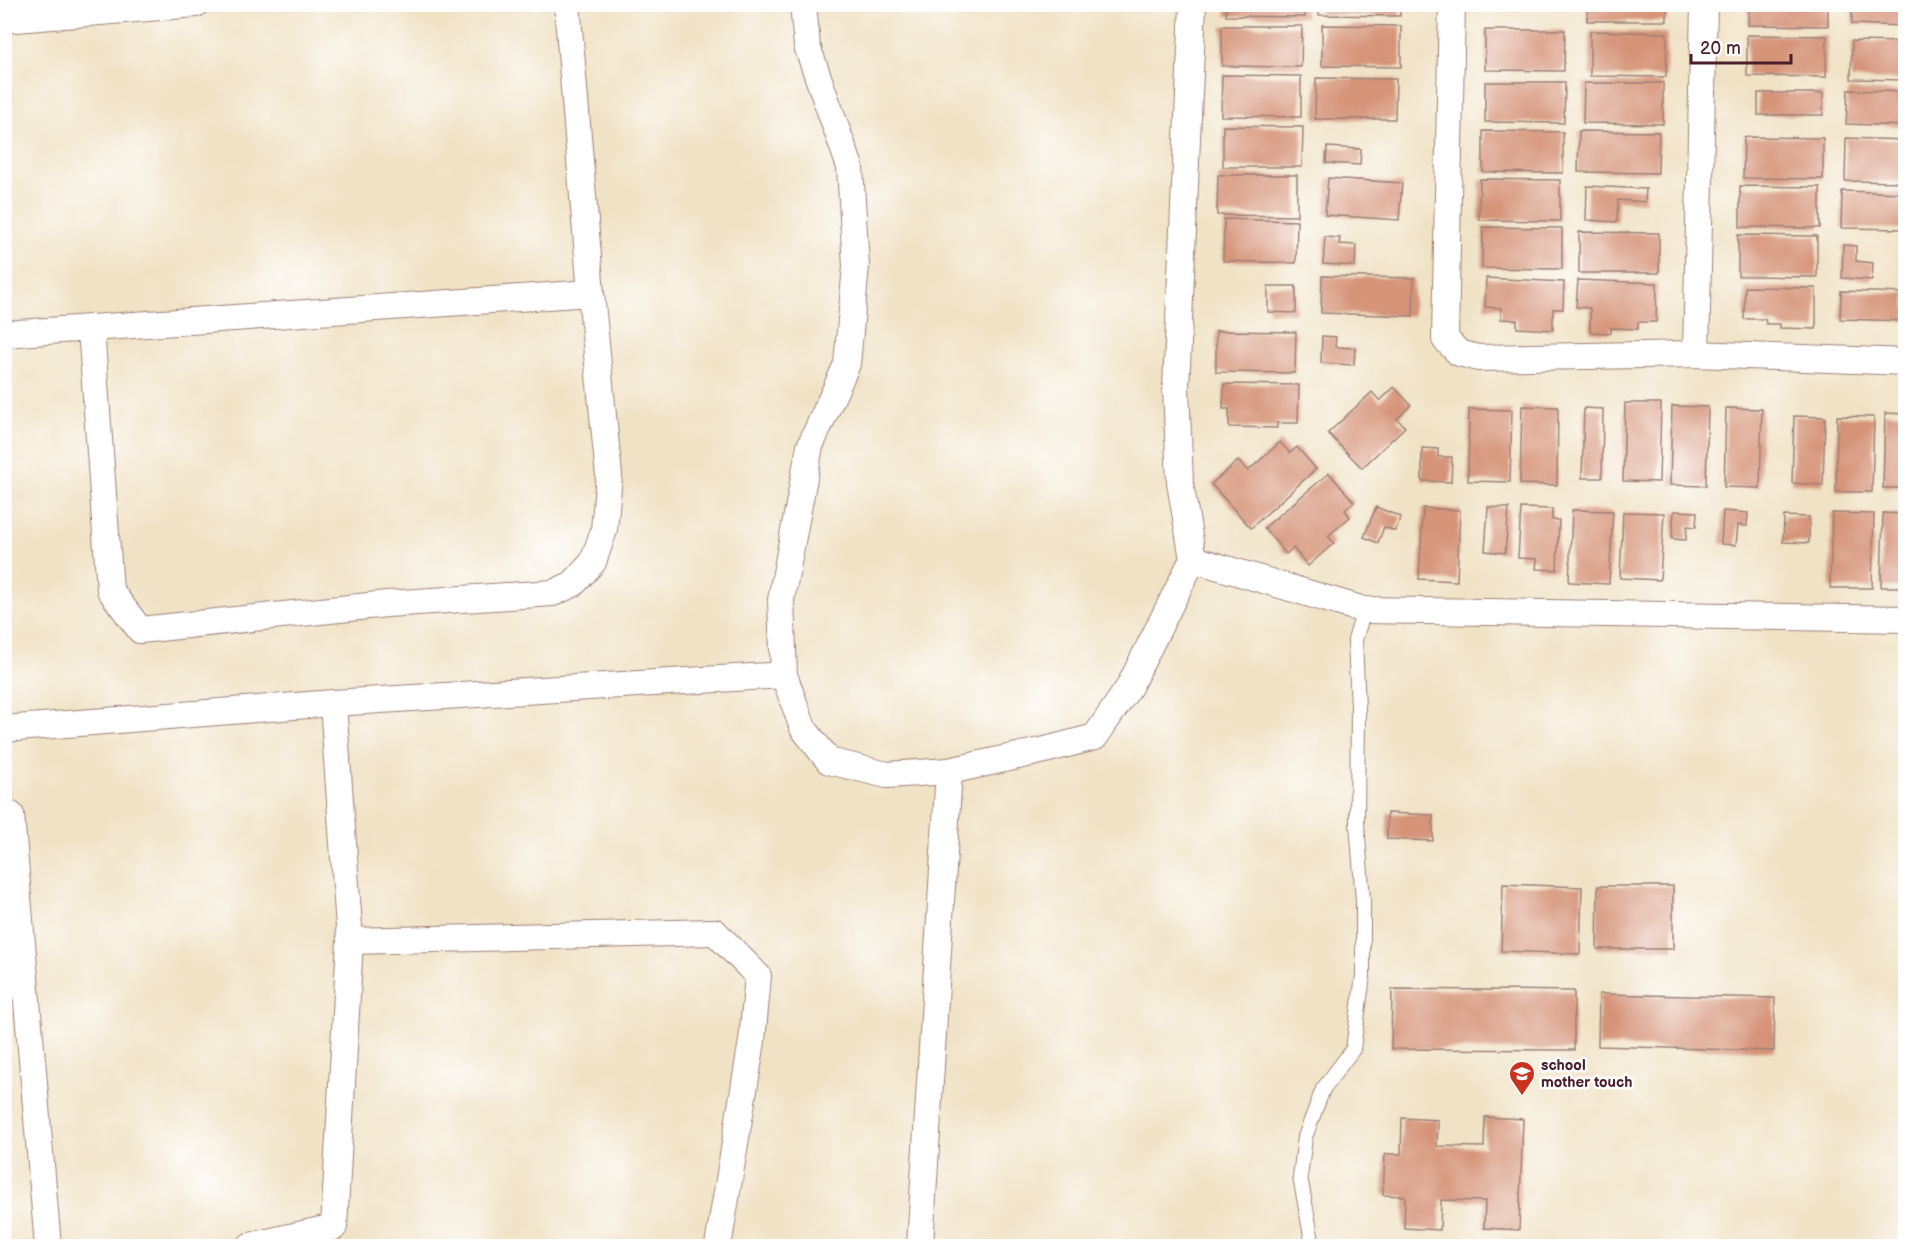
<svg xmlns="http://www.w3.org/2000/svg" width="1910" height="1251" font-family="'Balsamiq Sans',sans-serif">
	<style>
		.building { fill: #d59377 }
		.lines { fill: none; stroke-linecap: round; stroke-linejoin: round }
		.service-casing { stroke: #9d8078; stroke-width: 16 }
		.minor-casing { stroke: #9d8078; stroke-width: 28 }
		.service { stroke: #fff; stroke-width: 14 }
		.minor { stroke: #fff; stroke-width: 26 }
		.labels { text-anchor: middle; stroke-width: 5; stroke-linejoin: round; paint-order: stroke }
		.poi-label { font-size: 15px; font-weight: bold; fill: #4a1f2b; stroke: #fff; text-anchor: start }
	</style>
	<rect width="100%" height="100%" fill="#fff"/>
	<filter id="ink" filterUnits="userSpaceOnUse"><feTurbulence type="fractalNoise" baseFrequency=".0167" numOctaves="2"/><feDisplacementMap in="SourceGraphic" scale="12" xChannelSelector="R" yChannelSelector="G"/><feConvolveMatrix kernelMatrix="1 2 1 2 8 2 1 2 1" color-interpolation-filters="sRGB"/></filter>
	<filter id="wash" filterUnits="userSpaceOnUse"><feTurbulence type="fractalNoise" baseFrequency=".008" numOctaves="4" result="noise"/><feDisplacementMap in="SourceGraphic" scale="24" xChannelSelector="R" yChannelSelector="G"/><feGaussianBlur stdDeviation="1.35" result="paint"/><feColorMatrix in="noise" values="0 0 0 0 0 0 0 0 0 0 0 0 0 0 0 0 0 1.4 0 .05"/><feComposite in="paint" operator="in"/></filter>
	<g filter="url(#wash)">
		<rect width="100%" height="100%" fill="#f0e2c5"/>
		<g id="blocks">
			<!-- building -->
			<g class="building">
				<path d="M1226,4H1305V17L1226,16Z"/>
				<path d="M1319,4H1400V16L1319,15Z"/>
				<rect x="1587" y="4" width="80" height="17"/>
				<path d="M1749,4H1828V26L1748,25Z"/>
				<path d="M1852,4H1906V26L1852,24Z"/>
				<path d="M1322,25L1401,26V67L1322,66Z"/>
				<path d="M1222,26H1302L1301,67L1222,66Z"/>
				<path d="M1485,30H1565L1564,71L1485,70Z"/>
				<path d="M1590,31L1667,33L1666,77L1590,76Z"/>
				<path d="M1747,35L1827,36L1826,77L1747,76Z"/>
				<path d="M1852,41L1906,42V80L1851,79Z"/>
				<path d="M1222,75L1301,76V117L1221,116Z"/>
				<path d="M1316,78L1396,79L1395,119H1315Z"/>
				<path d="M1485,82H1565L1564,123L1485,122Z"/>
				<path d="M1584,83H1663V124L1583,123Z"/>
				<path d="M1848,90L1906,92V126L1846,124Z"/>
				<rect x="1758" y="93" width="65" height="22"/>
				<path d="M1223,126L1303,127L1302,167H1223Z"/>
				<path d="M1483,131L1563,132V173L1483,172Z"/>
				<path d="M1579,131L1659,132L1658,173L1578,172Z"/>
				<path d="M1744,137L1823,138V179L1743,178Z"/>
				<path d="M1846,138L1906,140V182L1845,181Z"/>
				<path d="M1327,147L1361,149L1360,165L1326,163Z"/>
				<path d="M1218,175H1297V216L1217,215Z"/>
				<path d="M1328,178L1402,183L1399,220L1325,215Z"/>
				<path d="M1480,179L1560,180V221L1479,220Z"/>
				<path d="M1587,186L1646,189L1645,202L1618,200L1617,222L1586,220Z"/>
				<path d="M1740,186L1820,187V228L1740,227Z"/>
				<path d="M1842,191L1906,193V229L1841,228Z"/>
				<path d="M1224,219L1297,221L1296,263L1223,261Z"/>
				<path d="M1483,227L1562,228V269L1482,268Z"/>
				<path d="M1579,232L1659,233V273H1579Z"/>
				<path d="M1738,235L1817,236V277L1738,276Z"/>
				<path d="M1325,237L1340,238L1339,244L1356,245L1355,266L1323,264Z"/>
				<path d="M1843,245L1856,246V261L1873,263L1872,280L1842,278Z"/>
				<path d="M1322,276L1414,278L1413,316L1321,313Z"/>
				<path d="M1486,278L1564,282L1563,309H1553V330L1517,328V320L1501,319V308L1485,307Z"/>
				<path d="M1578,280L1657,283L1656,322H1638V329L1611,328V333L1590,332V308L1576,307Z"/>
				<path d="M1268,286H1296V313L1268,312Z"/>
				<path d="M1745,287L1816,288V329L1780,328V324H1766L1765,319H1744Z"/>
				<path d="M1841,291L1906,293V321L1840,319Z"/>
				<path d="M1216,331L1296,332L1295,373L1216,372Z"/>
				<path d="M1322,336L1336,337L1335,347L1355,348L1354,365L1321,363Z"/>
				<path d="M1224,384L1299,385L1298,423H1277V428L1229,427V409H1223Z"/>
				<path d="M1394,387L1411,405L1397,419L1405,427L1362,468L1328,433L1372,392L1380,401Z"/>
				<path d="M1625,403H1661L1659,482L1623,481Z"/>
				<path d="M1522,406L1558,407L1557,485L1520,484Z"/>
				<path d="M1672,406L1708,407L1706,486L1670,485Z"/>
				<path d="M1584,408L1603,409L1602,478H1582Z"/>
				<path d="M1726,408L1762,409L1760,488L1724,487Z"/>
				<path d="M1469,409L1512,410L1510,482L1468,481Z"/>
				<path d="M1885,413L1906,414V488H1883Z"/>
				<path d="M1794,416L1825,417L1823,485L1792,483Z"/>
				<path d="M1837,416L1874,417L1872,492H1836Z"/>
				<path d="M1280,442L1290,453L1297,447L1316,469L1251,528L1211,484L1238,461L1248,471Z"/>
				<path d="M1422,448L1438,449V457H1452L1451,482L1422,481Z"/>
				<path d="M1329,473L1354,502L1345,510L1350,517L1328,536L1334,543L1308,566L1293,548L1286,554L1264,528Z"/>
				<path d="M1376,507L1401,517L1395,531L1384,527L1378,543L1364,537Z"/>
				<path d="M1488,507L1509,508L1505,553L1485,551Z"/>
				<path d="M1423,508L1460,510L1457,581L1419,579Z"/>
				<path d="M1521,508L1552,509V520H1559L1557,570L1536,569L1537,559L1518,558Z"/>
				<path d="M1572,510L1613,511L1609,584L1569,582Z"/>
				<path d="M1674,511L1697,512L1696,527L1687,526L1686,540L1672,539Z"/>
				<path d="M1723,511L1748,513L1747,526L1738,525L1736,545L1721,544Z"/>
				<path d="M1623,512L1664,513L1660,580L1620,578Z"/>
				<path d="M1832,513L1874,514L1872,588H1830Z"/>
				<path d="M1883,513L1906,514V587H1881Z"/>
				<path d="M1784,516L1809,517V543L1783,542Z"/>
				<path d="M1387,813L1433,815V841L1387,839Z"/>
				<path d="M1503,884L1582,887L1580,954L1501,951Z"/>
				<path d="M1598,886H1673V949H1597Z"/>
				<path d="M1392,989L1574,991V1050L1391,1049Z"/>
				<path d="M1599,994L1775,998L1774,1051L1598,1046Z"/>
				<path d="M1485,1117L1523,1119L1519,1230L1484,1228L1485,1201L1441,1200L1440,1230L1404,1228L1405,1196L1383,1195L1385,1154H1401L1402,1118L1438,1120L1437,1146L1484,1147Z"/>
			</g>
		</g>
	</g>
	<g filter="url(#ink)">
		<use href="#blocks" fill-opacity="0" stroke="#9d8078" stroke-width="1.5"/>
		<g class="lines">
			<defs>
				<path id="service" d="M1313,1246L1300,1177L1305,1137L1323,1089L1353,1049L1363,976V900L1357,823L1358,708L1355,640L1364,610"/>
				<g id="minor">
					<path d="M803,4L807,46L850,167L856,266L847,364L810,446L781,600L784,675L803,728L829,761L887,775L949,771L1045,750L1095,737L1129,687L1193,559L1180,483L1176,388L1193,4"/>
					<path d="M1452,4L1445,339L1459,353L1478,358L1696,354L1906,362"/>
					<path d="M4,20L196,4"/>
					<path d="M91,328L110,590L140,630L387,604L553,593L573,584L593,562L604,530L609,476L591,293L567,4"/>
					<path d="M4,334L591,293"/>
					<path d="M1696,354L1704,4"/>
					<path d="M1193,559L1364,610L1906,619"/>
					<path d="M4,729L333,703L784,675"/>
					<path d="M4,815H11L48,1246"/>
					<path d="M350,941L715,932L758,976L752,1041L718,1246"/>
					<path d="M250,1246L334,1227L350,941L333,703"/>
					<path d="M920,1246L949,771"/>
				</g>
			</defs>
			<!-- service casing -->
			<use href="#service" class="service-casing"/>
			<!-- minor casing -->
			<use href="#minor" class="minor-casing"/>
			<!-- service -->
			<use href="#service" class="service"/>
			<!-- minor -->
			<use href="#minor" class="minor"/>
		</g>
	</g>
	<!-- icons -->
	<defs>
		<symbol id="school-pin" viewBox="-11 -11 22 30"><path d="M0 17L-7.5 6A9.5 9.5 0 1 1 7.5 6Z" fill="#c8321e" stroke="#fff"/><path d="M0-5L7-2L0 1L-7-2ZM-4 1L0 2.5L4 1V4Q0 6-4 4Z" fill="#fff"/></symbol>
	</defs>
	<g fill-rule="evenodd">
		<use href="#school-pin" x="1507" y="1059" width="30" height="40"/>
	</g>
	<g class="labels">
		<!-- poi labels -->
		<g class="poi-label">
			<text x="1541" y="1070">school<tspan x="1541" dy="17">mother touch</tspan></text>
		</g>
	</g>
	<!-- margin -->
	<rect width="1910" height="1251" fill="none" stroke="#fff" stroke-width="24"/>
	<!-- scale -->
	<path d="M1691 54v9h100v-9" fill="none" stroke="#4a1f2b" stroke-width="3"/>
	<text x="1700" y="54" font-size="18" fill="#4a1f2b" stroke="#ffffff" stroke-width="4.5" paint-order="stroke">20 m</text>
</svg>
